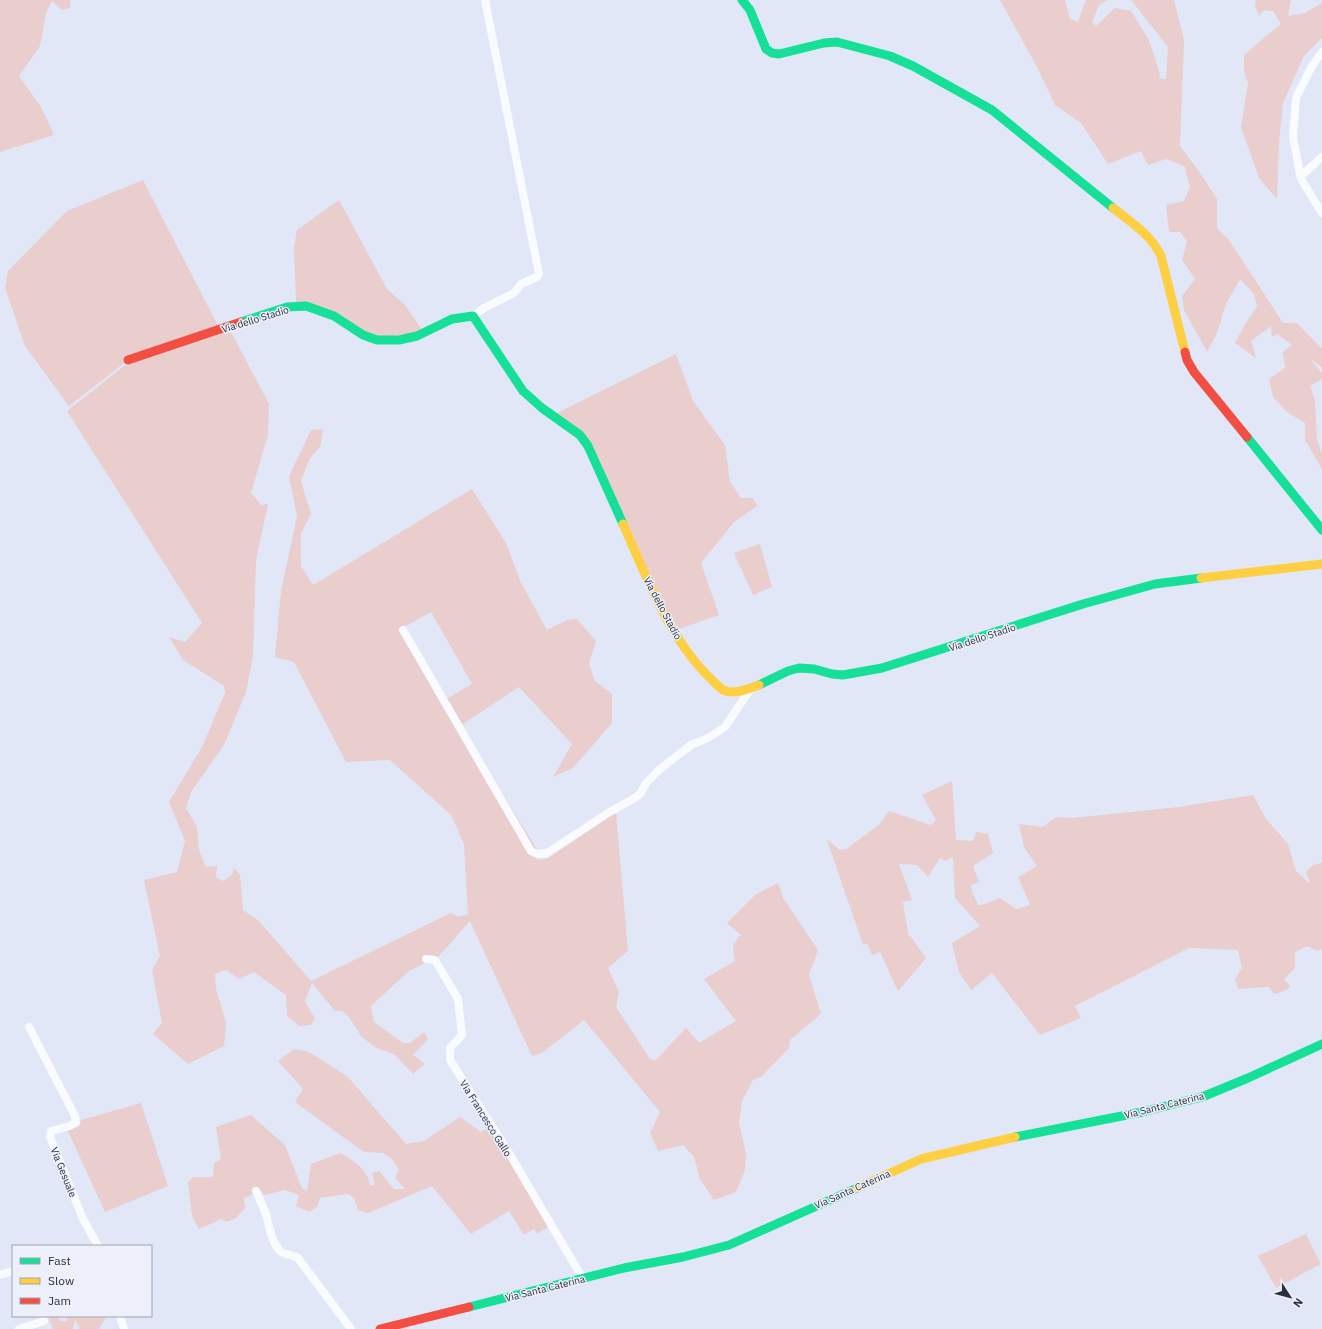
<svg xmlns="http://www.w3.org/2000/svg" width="1322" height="1329" font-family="'IBM Plex Sans',sans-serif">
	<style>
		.green { fill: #eacdcd; fill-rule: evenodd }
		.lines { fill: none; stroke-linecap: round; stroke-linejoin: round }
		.street { stroke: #fafbfe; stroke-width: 8 }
		.fast { stroke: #16e098; stroke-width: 9 }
		.slow { stroke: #ffcf43; stroke-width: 9 }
		.jam { stroke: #f24e42; stroke-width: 9 }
		.labels { text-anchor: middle; stroke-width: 3; stroke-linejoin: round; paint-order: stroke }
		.street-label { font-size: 10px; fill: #292f40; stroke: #edf0fa }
	</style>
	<rect width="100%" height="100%" fill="#e1e7f7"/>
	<!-- green -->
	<g class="green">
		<path d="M0,0H70V8L62,10L52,1L46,13L40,46L19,76L41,107L54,135L0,152Z"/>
		<path d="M1000,0H1065L1070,19L1078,22L1086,0H1107L1099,5L1092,22L1096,26L1115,8L1131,11L1149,40L1160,74L1159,78L1166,79L1168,47L1132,1L1128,0H1174L1184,40L1180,146L1200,173L1217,199V228L1229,240L1283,323H1297L1319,346L1322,348V367L1310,359L1322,373V379L1310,386L1315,400L1317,440L1322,454V469L1305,440V423L1287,412L1273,397L1269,379L1285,368L1283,352L1292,345L1277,334L1272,337L1271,326L1251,341L1256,358L1235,343L1245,324L1257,307L1254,294L1240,279L1226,304L1217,333L1207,352L1184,310L1182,296L1195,279L1182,260L1187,241L1180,232H1169L1166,205L1184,201L1190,187L1184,166L1166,159L1148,165L1141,151L1108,164L1081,123L1055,105L1037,67Z"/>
		<path d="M1256,0H1291L1288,16L1305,13L1322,3V38L1304,56L1283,103L1279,141L1277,199L1259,178L1241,127L1248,83L1244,71V55C1256,45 1268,34 1281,24L1273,11L1264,10L1259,16L1255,6Z"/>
		<path d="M143,180L219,328L128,360L69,406L25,346L5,288L8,271L67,211Z"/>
		<path d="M339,200L387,289L405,305L423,332L377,338L296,303L294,247L297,230Z"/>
		<path d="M230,330L269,404L268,435L251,493L261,505L268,504L256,560L253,656L246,692L224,745L191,792L186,808L197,827L199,850L206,867L217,866L216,877L223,881L232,875L234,868L240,875L243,910L259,921L311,981L451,913L458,917L468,914L464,844L451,815L390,760L346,762L294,662L275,657L281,591L297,516L289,476L311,430L323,429L320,447L310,458L301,481L311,514L301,533V566L313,585L472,489L506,543L521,583L547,630L567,620L577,619L596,641L589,664L595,681L612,694V723L573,768L553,777L572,744L519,687L460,726L538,851L537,860L547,859L616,812L628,951L608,968L619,993L616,1007L650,1059L656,1060L686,1028L699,1043L736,1021L704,979L735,961L733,946L739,936H742L727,923L755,895L778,883L783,898L818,950L809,975L821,1014L790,1040L789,1048L761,1077L753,1080L742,1101L739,1123L746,1154L745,1170L736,1192L714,1200L700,1179L694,1157L683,1145L658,1151L650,1133L660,1112L584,1020L542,1053L532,1056L470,921L439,956L409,971L371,1006L374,1022L403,1043H410L424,1032L428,1039L413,1055L425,1064L413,1074L394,1054L376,1048L361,1036L349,1017L342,1011H335L312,983L305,1001L315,1019L310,1025L299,1026L287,1016L286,995L254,972L239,979L226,970L215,974L216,989L226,1022L224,1046L188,1064L153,1034L162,1023L152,970L160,956L144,880L177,872L185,841L169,802L202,747L225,693L224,686L183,660L169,637L185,642L202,623L67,411L124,366ZM431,612L472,684L446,699L404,627Z"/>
		<path d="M676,354L693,401L725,445L730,482L741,498H753L757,506L734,522L701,563L719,615L679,629L661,601L586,437L557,413Z"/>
		<path d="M760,544L772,587L753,595L734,553Z"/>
		<path d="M952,781L956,840L973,841L976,832L988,834L993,853L973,866L979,882L971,885L972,892L979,906L1000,898L1016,909L1030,905L1018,877L1037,866L1024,847L1019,824L1042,827L1057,817L1072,818L1179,807L1253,795L1266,819L1288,844L1296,871L1310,884L1306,872L1313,865L1322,863V949L1317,951L1307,946L1295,952V968L1284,979L1290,986L1287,990L1274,994L1269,987L1238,989L1235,979L1242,968L1238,950L1189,948L1075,1006L1081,1018L1040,1035L992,973L971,990L959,972L952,943L980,926L955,898L953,857L946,861L940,858L928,877L917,865L899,864L912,900L903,902L908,933L926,958L898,991L880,952L872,955L867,943L863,945L827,840L840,850L846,849L880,824L889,811L931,825L936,820L922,795Z"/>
		<path d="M294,1049L309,1052L347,1076L406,1144L424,1141L460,1117L481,1132L490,1126L549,1226L537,1234L534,1229L524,1235L509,1211L471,1234L432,1186L368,1213L358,1210L354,1198L348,1194L320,1198L317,1207L310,1212L296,1206L299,1195L285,1190L264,1195L261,1190L243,1199L246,1207L236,1218L226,1222L222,1219L199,1229L192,1216L188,1182L193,1177H213L214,1163L221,1159L216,1127L251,1115L285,1145L302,1188L307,1191L311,1164L341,1153C354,1161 368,1170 370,1185H375L372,1173L379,1171L394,1189H405L395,1178L399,1170L392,1159L383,1153L364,1152L295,1102L303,1089L278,1061Z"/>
		<path d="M141,1103L168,1186L105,1212L67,1129L79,1127L81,1120Z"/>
		<path d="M1306,1234L1321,1264L1276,1288L1258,1256Z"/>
		<path d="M48,1316H58L60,1321H66L67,1316H103L105,1319L99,1329H80L75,1320L73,1329H53Z"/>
	</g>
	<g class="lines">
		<!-- street -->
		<g class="street">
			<path d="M1322,52L1312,66L1296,98L1293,137L1301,179L1322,213"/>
			<path d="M1301,176L1322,157"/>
			<path d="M473,316L484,308L514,293L521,284L537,277L539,274L485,0"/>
			<path d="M403,630L531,851L537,854L547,853L608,813L633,799L640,794L646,783L660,769L691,745L708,738L725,727L751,688"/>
			<path d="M426,959L435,960L458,999L462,1035L450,1048V1060L509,1153L583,1279"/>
			<path d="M29,1027L75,1116L76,1122L70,1126L51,1131L50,1137L83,1219L98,1246"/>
			<path d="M256,1191C259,1198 263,1206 266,1214C269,1225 271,1241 279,1250C283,1255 292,1254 298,1258L351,1329"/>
			<path d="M0,1275L13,1271"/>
			<path d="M120,1316L124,1329"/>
			<path d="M19,1329L44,1321"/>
		</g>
		<!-- fast -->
		<g class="fast">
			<path d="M742,0L750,10L766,49L772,53L779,54L824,43L837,42L890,56L913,66L992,110L1113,208"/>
			<path d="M241,322L287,307L306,306L334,316L363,335L377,340H399L417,336L452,319L473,316L523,391L542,408L580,435L588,446L623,524"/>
			<path d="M1247,437L1322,530"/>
			<path d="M759,685L788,671L799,668L814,669L832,674L843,675L882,668L1083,604L1155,584L1201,578"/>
			<path d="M1015,1137L1142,1112L1202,1097L1248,1078L1322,1044"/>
			<path d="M469,1307L624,1268L683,1257L729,1245L857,1188"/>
		</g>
		<!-- slow -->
		<g class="slow">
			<path d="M1113,208C1131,222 1151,235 1161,256L1185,352"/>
			<path d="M623,524C647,578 669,639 712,680C715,683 720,688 723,690C735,695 748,689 759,685"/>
			<path d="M1201,578L1322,564"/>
			<path d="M857,1188L921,1159L1015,1137"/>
		</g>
		<!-- jam -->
		<g class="jam">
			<path d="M1185,352L1187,360L1194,372L1247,437"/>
			<path d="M128,360L241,322"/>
			<path d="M380,1329L469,1307"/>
		</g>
	</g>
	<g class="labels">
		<!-- street labels -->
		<g class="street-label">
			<text transform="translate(255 319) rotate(-17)" y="4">Via dello Stadio</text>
			<text transform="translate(663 608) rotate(62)" y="4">Via dello Stadio</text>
			<text transform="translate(982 637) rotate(-18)" y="4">Via dello Stadio</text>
			<text transform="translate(1164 1105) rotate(-14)" y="4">Via Santa Caterina</text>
			<text transform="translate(486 1118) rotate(58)" y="4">Via Francesco Gallo</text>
			<text transform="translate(64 1172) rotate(68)" y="4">Via Gesuale</text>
			<text transform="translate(852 1189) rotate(-24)" y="4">Via Santa Caterina</text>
			<text transform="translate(545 1288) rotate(-14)" y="4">Via Santa Caterina</text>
		</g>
	</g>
	<!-- legend -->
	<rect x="12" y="1245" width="140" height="72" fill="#edf0fa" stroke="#9fa3b0"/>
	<rect x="20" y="1258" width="20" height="6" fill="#16e098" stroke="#9fa3b0"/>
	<text x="48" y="1265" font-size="12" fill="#292f40">Fast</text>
	<rect x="20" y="1278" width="20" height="6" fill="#ffcf43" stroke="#9fa3b0"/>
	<text x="48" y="1285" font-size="12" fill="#292f40">Slow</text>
	<rect x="20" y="1298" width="20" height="6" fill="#f24e42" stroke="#9fa3b0"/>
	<text x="48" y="1305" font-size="12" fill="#292f40">Jam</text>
	<!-- north arrow -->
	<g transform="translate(1290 1297) rotate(126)" stroke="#edf0fa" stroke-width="3" paint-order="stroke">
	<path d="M0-3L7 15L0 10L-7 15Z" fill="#292f40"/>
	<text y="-6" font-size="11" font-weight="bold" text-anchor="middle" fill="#292f40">N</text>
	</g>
</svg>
